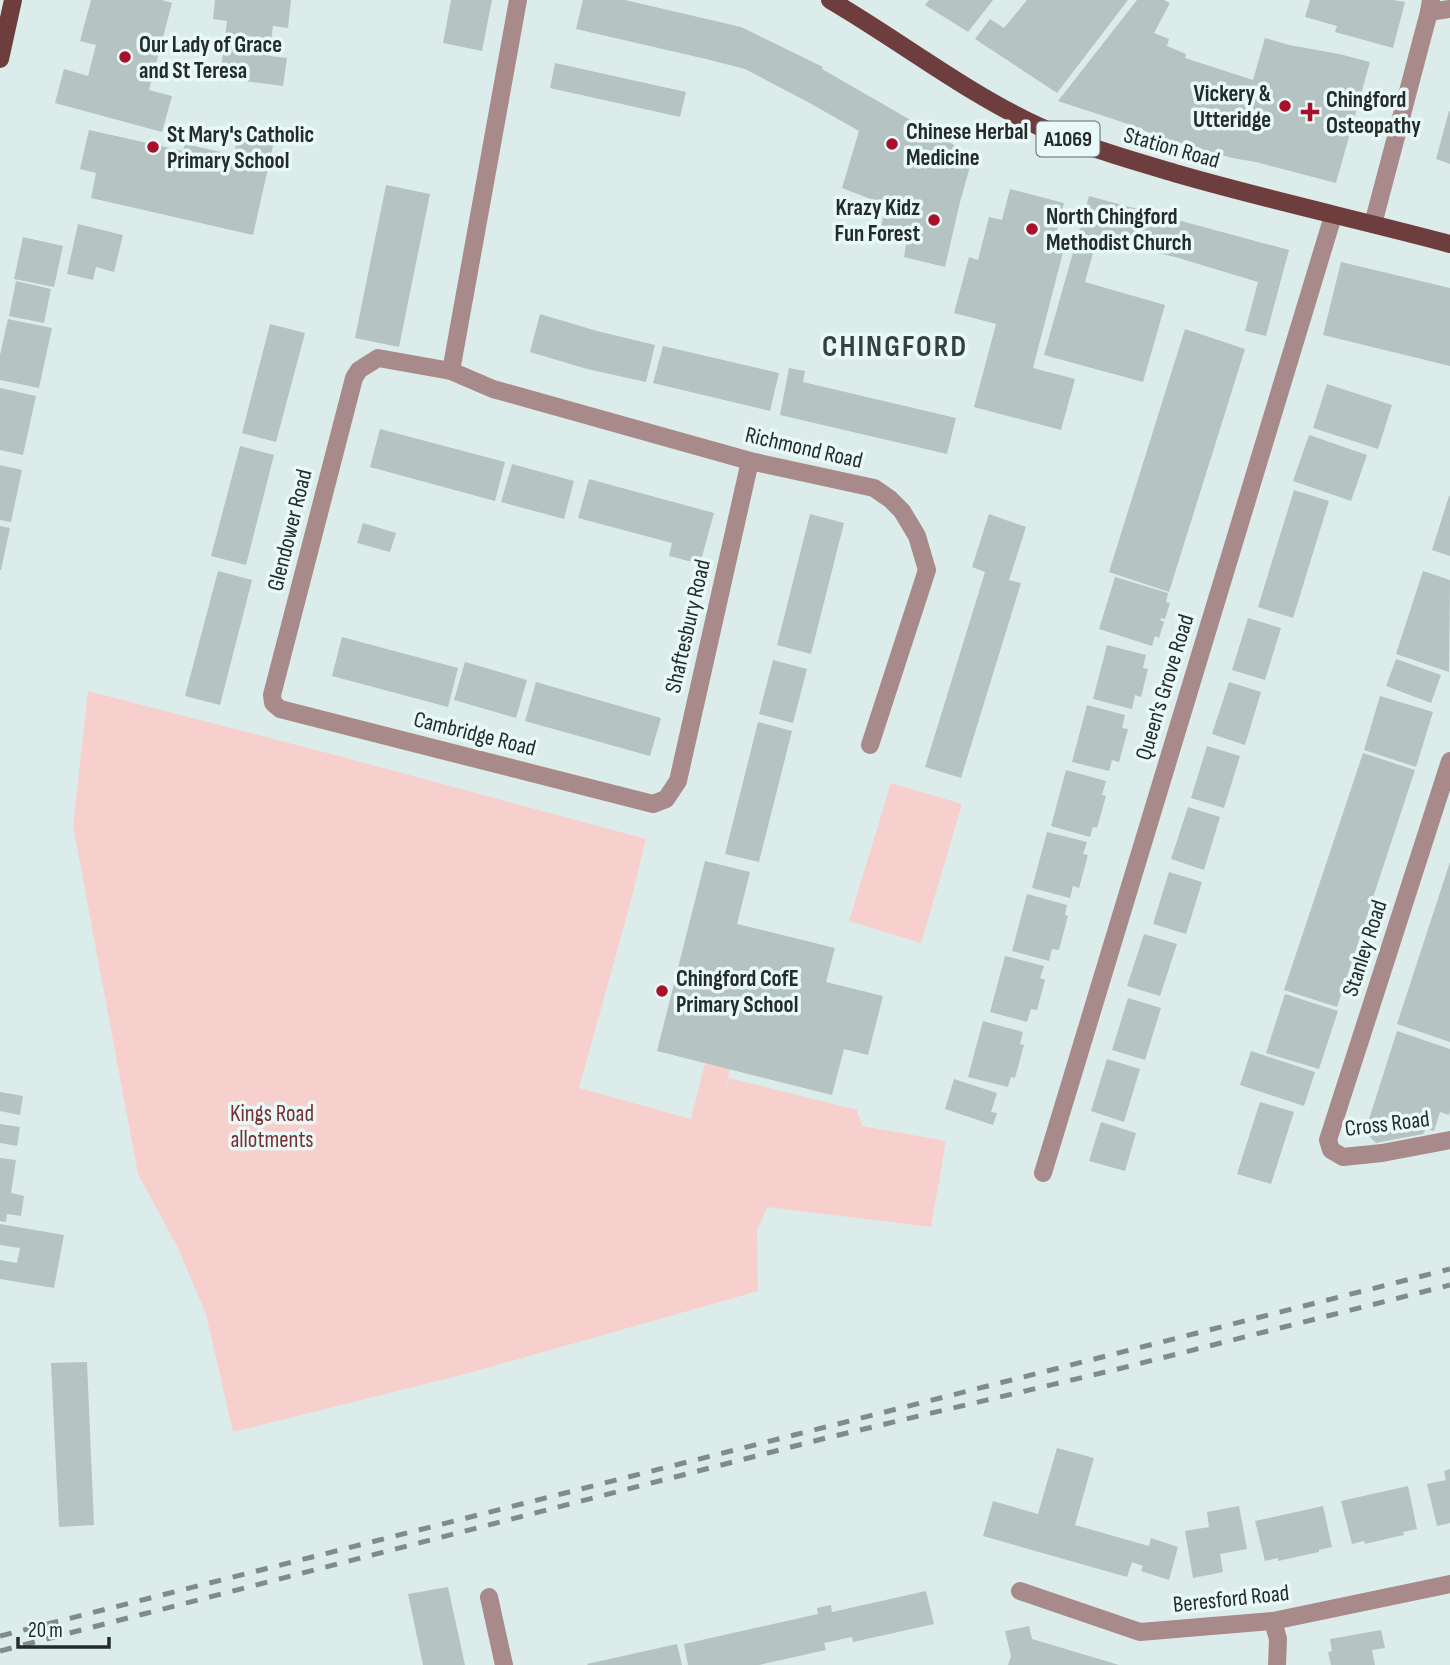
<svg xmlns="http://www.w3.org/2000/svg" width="1450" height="1665" font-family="'Sofia Sans Condensed',sans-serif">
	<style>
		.green { fill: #f7d0ce }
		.building { fill: #b5c4c2 }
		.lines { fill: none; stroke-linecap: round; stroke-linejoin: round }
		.street { stroke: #a88a8a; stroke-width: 18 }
		.primary { stroke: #6e3e3e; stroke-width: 18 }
		.rail { stroke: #808b8a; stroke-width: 5; stroke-dasharray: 12 12; stroke-linecap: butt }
		.poi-dot { fill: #a8102c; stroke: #e9f9f7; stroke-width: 2.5 }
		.labels { text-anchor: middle; stroke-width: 7; stroke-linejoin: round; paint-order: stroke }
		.shield { fill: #e9f9f7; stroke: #606968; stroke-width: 2 }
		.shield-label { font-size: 21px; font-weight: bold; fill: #252b2a }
		.poi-label { font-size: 23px; font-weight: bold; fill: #252b2a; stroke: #e9f9f7; text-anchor: start }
		.street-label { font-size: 23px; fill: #252b2a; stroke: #e9f9f7 }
		.park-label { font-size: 23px; fill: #7a2c30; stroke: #e9f9f7 }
		.district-label { font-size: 30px; font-weight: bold; letter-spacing: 2px; fill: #34413f; stroke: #e9f9f7 }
	</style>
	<rect width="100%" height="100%" fill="#dcecea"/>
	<!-- green -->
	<g class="green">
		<path d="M88,691L339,756L646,839L630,904L579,1088L691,1119L705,1063L730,1069L723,1100L729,1078L857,1110L862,1126L946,1141L931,1227L767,1207L757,1231L758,1291L469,1373L233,1432L206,1314L178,1248L138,1174L73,826Z"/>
		<path d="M891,783L962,804L921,943L849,921Z"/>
	</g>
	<!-- building -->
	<g class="building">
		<path d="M91,0H162L172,3L149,90L172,96L162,132L55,103L64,69L88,76L96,45L80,41Z"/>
		<path d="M215,0H291L288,28L273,26L269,56L287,58L283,86L220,78L227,21L213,19Z"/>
		<path d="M451,0H492L482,51L443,43Z"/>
		<path d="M583,0H625L741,27L823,67L822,69L973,156L960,202L945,267L904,257L907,238L881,227L886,205L842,188L859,131L806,101L745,69L706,59L576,29Z"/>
		<path d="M929,0H993L968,32L925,5Z"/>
		<path d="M1027,0H1128L1057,93L975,39L990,19L1004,28Z"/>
		<path d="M1137,0H1164L1170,3L1154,33L1169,39L1167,46L1186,54L1185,58L1253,80L1265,38L1289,45L1339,54L1370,62L1336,183L1256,162L1232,158L1157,136L1131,125L1058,101Z"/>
		<path d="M1310,0H1393L1405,2L1393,48L1335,32L1337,26L1305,17Z"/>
		<path d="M555,63L686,92L680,117L550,88Z"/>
		<path d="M1449,111H1450V164L1436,159Z"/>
		<path d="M89,130L183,151L185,144L234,155L238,133L274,141L253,235L91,198L96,173L80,169Z"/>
		<path d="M386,185L430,194L399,347L355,338Z"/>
		<path d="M1010,189L1064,203L1056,234L1067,237L1033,368L1075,379L1061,430L974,407L996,324L954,313L969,257L978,260L989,217L1002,220Z"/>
		<path d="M1089,196L1289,250L1266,336L1245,331L1258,282L1175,257L1097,239L1085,282L1165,305L1143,382L1044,355Z"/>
		<path d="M78,224L123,235L114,272L96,267L93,280L67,274Z"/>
		<path d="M23,237L63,246L54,287L14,279Z"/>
		<path d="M1341,262L1450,288V366L1323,335Z"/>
		<path d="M16,281L51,289L44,323L9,316Z"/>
		<path d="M540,314L597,331L655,345L646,382L587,369L530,352Z"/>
		<path d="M8,319L52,328L39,388L0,380V355Z"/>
		<path d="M270,324L305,333L276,442L242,433Z"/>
		<path d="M1185,329L1245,349L1169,592L1109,572Z"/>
		<path d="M663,346L779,373L770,411L653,383Z"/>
		<path d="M789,368L805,371L803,382L956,418L947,454L780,415Z"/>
		<path d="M1327,384L1392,405L1378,449L1313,428Z"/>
		<path d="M0,388L36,396L23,455L0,450Z"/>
		<path d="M380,429L505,462L495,501L370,467Z"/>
		<path d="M1309,435L1367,455L1351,501L1293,481Z"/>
		<path d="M240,446L274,455L246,565L211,556Z"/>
		<path d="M512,464L574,481L564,519L501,502Z"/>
		<path d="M0,465L22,470L11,522L0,520Z"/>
		<path d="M589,479L714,513L700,564L669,556L672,543L578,518Z"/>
		<path d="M1294,490L1329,501L1293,618L1258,607Z"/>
		<path d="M1449,496H1450V556L1432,550Z"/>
		<path d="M810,514L844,523L811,654L777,645Z"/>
		<path d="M989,514L1026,527L1009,580L1021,583L961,778L925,767L985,572L972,567Z"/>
		<path d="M363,523L396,533L390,552L357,543Z"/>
		<path d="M0,526L10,528L1,570H0Z"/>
		<path d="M218,571L252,580L220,705L185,696Z"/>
		<path d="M1423,571L1450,580L1449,672L1396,654Z"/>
		<path d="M1115,577L1168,593L1166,602L1170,603L1165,619L1161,618L1160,620L1164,622L1159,638L1155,636L1152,646L1099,629Z"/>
		<path d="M1248,618L1281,628L1265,680L1232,670Z"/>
		<path d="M342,637L458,668L448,707L332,676Z"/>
		<path d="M1107,645L1146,655L1143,668L1148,669L1141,697L1135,695L1132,709L1093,699Z"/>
		<path d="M1396,659L1441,675L1431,703L1386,686Z"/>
		<path d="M773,660L807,669L793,723L759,714Z"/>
		<path d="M465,662L527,680L516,718L454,700Z"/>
		<path d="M536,682L661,718L650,756L525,721Z"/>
		<path d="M1229,682L1261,692L1245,745L1212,734Z"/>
		<path d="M1380,696L1433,712L1416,767L1364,750Z"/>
		<path d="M1087,705L1125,715L1122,728L1128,729L1119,762L1112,760L1109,771L1072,762Z"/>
		<path d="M758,722L792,731L759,862L725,854Z"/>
		<path d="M1207,746L1240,756L1224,808L1191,798Z"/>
		<path d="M1363,753L1415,770L1337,1007L1284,990Z"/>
		<path d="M1066,770L1106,781L1102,795L1106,796L1097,828L1093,827L1090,837L1051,826Z"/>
		<path d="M1188,807L1220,817L1204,870L1171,859Z"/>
		<path d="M1047,832L1087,842L1083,854L1088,855L1079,888L1073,886L1070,898L1032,888Z"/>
		<path d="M705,861L750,872L737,924L835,948L826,982L883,996L868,1055L844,1049L832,1095L657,1051Z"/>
		<path d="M1450,862V1042L1397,1024Z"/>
		<path d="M1169,872L1202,882L1186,934L1153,924Z"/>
		<path d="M1027,894L1067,905L1065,915L1068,916L1059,950L1052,949L1049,961L1012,951Z"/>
		<path d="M1144,934L1177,944L1160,996L1127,986Z"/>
		<path d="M1005,956L1044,966L1040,978L1045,980L1037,1010L1031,1009L1027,1022L990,1012Z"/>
		<path d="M1285,994L1338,1011L1319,1069L1266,1053Z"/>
		<path d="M1128,998L1161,1008L1145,1060L1112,1050Z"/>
		<path d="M983,1021L1023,1032L1020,1044L1024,1045L1015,1078L1011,1077L1008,1087L968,1077Z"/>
		<path d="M1397,1031L1450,1049V1111L1449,1115L1440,1112L1434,1131L1426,1129L1423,1134L1376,1143L1365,1132Z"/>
		<path d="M1251,1051L1315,1072L1304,1106L1240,1085Z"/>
		<path d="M1107,1059L1140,1069L1124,1122L1091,1111Z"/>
		<path d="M954,1079L997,1093L991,1112L997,1113L993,1125L945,1109Z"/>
		<path d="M0,1092L23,1096L20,1115L0,1111Z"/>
		<path d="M1260,1102L1294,1112L1271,1184L1237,1174Z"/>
		<path d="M1101,1122L1136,1133L1125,1171L1089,1161Z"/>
		<path d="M0,1124L20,1127L17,1146L0,1143Z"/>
		<path d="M0,1158L16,1160L11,1193L24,1196L21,1216L7,1214L6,1222L0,1221Z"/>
		<path d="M0,1224L64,1235L54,1288L0,1279V1260L17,1263L20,1248L0,1245Z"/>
		<path d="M87,1362L94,1525L59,1527L51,1363Z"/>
		<path d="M1057,1448L1094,1458L1075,1525L1149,1546L1151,1538L1178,1547L1169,1580L1141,1571L1143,1566L1132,1562L1127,1577L983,1536L993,1501L1038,1514Z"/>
		<path d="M1450,1469V1523L1437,1526L1427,1484L1446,1480L1444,1471Z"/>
		<path d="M1408,1486L1417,1529L1403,1532L1404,1535L1386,1539L1365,1544L1364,1541L1352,1544L1341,1501Z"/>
		<path d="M1239,1506L1247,1549L1220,1554L1223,1572L1193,1578L1185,1531L1209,1527L1207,1512Z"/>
		<path d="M1323,1506L1332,1547L1319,1550V1552L1278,1561V1558L1265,1561L1255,1521Z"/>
		<path d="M448,1587L465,1665H423L408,1594Z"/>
		<path d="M926,1591L934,1624L853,1642L852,1637L824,1643L826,1650L759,1665H688L684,1644L818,1614L817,1608L831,1605L832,1612Z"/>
		<path d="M1029,1626L1032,1639L1119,1665H1008L1011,1656L1005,1631Z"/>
		<path d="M1381,1630L1385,1648L1372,1650L1375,1665H1331L1328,1652L1332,1651L1330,1639Z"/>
		<path d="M677,1644L682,1665H588L587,1664Z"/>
	</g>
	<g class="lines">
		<!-- street -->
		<g class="street">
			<path d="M518,0L451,371L493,389L750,461L874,488L890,499L902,511L917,536L927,570L870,745"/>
			<path d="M1429,12L1450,9"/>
			<path d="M1373,224L1429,12L1431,0"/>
			<path d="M451,371L378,358L359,370L354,378L272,695L273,703L280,709L653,804L666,799L678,781L750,461"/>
			<path d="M1450,761L1328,1140L1331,1150L1343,1157L1382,1153L1450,1140"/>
			<path d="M1043,1173L1333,216"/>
			<path d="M1020,1591L1140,1632L1273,1621L1450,1584"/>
			<path d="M489,1597L504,1665"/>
			<path d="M1273,1621L1278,1639L1277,1665"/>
		</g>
		<!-- primary -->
		<g class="primary">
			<path d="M830,0C900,41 965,92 1038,126C1084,147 1131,160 1178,174C1268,200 1360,220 1450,244"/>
			<path d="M0,59L13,0"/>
		</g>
		<!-- rail -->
		<g class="rail">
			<path d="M0,1636L1450,1269"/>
			<path d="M0,1651L826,1438L1114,1370L1450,1285"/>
		</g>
	</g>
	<!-- markers -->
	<g class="poi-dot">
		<circle cx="125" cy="57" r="7"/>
		<circle cx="1285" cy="106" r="7"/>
		<path d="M1306.5 101.5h7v7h7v7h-7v7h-7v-7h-7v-7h7z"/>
		<circle cx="892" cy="144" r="7"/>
		<circle cx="153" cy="147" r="7"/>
		<circle cx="934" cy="220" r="7"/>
		<circle cx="1032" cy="229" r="7"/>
		<circle cx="662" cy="991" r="7"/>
	</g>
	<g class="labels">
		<!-- shield labels -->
		<rect class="shield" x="1036.5" y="121.5" width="63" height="35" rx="5"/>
		<g class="shield-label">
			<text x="1068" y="146">A1069</text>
		</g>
		<!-- poi labels -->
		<g class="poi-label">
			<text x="139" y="52">Our Lady of Grace<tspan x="139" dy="26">and St Teresa</tspan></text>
			<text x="1271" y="101" text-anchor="end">Vickery &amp;<tspan x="1271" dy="26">Utteridge</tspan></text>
			<text x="1326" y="107">Chingford<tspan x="1326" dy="26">Osteopathy</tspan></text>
			<text x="906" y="139">Chinese Herbal<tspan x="906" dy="26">Medicine</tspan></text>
			<text x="167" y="142">St Mary's Catholic<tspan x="167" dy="26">Primary School</tspan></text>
			<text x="920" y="215" text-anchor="end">Krazy Kidz<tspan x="920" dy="26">Fun Forest</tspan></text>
			<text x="1046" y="224">North Chingford<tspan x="1046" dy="26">Methodist Church</tspan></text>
			<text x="676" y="986">Chingford CofE<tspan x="676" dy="26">Primary School</tspan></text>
		</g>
		<!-- street labels -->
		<g class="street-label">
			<text transform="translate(1172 147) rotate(16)" y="8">Station Road</text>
			<text transform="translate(804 447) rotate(13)" y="8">Richmond Road</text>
			<text transform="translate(289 530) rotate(-76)" y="8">Glendower Road</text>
			<text transform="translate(687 626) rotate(-77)" y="8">Shaftesbury Road</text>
			<text transform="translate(1164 687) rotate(-73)" y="8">Queen's Grove Road</text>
			<text transform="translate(475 733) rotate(14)" y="8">Cambridge Road</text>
			<text transform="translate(1364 948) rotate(-72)" y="8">Stanley Road</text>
			<text transform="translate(1387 1123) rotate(-7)" y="8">Cross Road</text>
			<text transform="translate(1231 1598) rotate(-6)" y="8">Beresford Road</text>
		</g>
		<!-- park labels -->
		<g class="park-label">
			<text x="272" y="1121">Kings Road<tspan x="272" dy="26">allotments</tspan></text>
		</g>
		<!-- district labels -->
		<g class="district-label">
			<text x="895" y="356">CHINGFORD</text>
		</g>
	</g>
	<!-- scale -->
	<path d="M18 1637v10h91v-10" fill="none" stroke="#252b2a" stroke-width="3.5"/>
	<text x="28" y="1637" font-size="21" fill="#252b2a" stroke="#e9f9f7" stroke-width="5" paint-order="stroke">20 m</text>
</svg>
